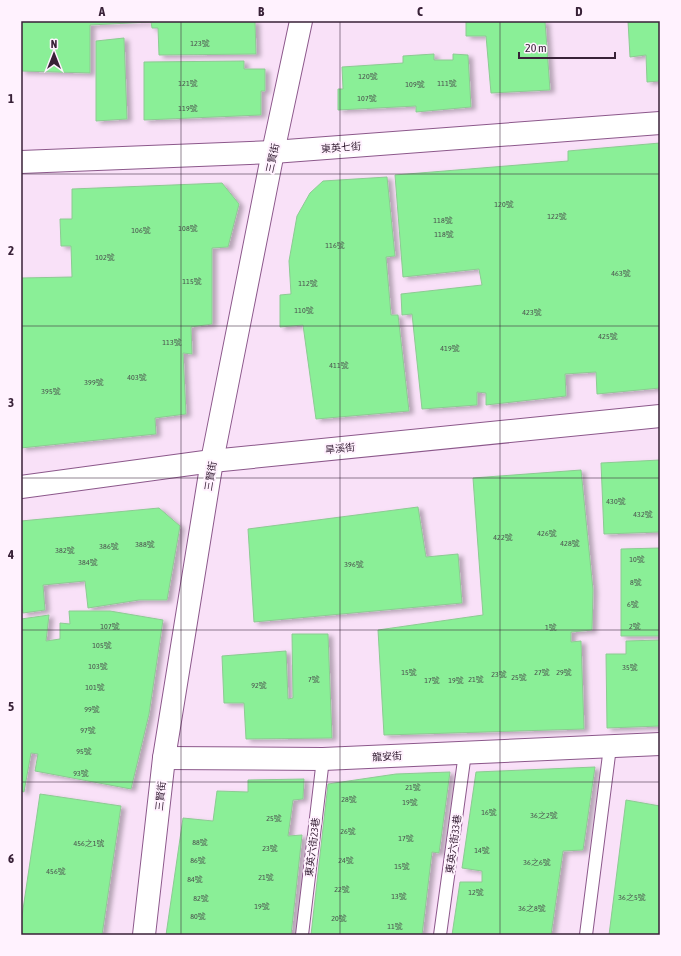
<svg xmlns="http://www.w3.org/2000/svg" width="681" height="956" font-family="'Asap Condensed','Noto Sans TC',sans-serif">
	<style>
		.building { fill: #8aef97; stroke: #8dca93; filter: url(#shadow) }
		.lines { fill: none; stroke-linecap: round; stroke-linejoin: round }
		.service-casing { stroke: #8c588b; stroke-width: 14 }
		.minor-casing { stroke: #8c588b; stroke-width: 24 }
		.service { stroke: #fff; stroke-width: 12 }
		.minor { stroke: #fff; stroke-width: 22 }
		.grid { fill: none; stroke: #382137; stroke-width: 1; stroke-opacity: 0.55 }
		.labels { text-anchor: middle; stroke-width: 4; stroke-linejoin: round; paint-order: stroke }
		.number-label { font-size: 8px; fill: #4c544f }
		.street-label { font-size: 10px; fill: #382137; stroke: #fff2fe }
		.neatline { fill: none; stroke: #382137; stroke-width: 1.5 }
		.grid-label { font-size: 13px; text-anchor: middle; font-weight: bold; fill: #382137 }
	</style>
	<defs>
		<filter id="shadow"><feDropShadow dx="4.5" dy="2.5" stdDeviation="2" flood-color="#0004"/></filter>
	</defs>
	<rect width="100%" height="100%" fill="#f9e1f8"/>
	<!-- building -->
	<g class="building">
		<path d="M21,21H255L256,54L159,55L158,28H152L151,22L90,25V73L21,71Z"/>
		<path d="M466,21H545L550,90L491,93L486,36H466Z"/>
		<path d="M628,21H660V81L647,82L646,55L630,57Z"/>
		<path d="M124,38L127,119L96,121V41Z"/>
		<path d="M434,54V60H453V54L468,55L471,107L416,112V106L338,110V89H343L342,67L403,63V56Z"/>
		<path d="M244,61V69H265V91H261V115L144,120V62Z"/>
		<path d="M660,143V388L597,394L596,372L565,374L566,396L486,405V393L477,392V405L422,409L412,314L402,315L401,294L482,285L479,269L403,277L395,175L568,161V151Z"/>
		<path d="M387,177L395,256L386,257L391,315H398L409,411L316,419L303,325L280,327V295L291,294L289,261L297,216L310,193L323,181Z"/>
		<path d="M222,183L239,204L228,247L212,248V324L191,327L192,354L183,353L186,414L155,418L156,434L21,448V278L72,277L71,246H61L60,219H72V189Z"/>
		<path d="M660,460V532L604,534L601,463Z"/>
		<path d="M581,470L593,590L592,630L571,632V642L581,641L584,729L384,735L378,630L483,615L473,478Z"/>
		<path d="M418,507L426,557L458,554L462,603L254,622L248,529Z"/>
		<path d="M159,508L180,526L167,600H139L88,608L85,581L43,585L45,610L23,613L21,599V521Z"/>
		<path d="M660,548V636H621V549Z"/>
		<path d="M69,611H110L163,620L149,714L131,789L35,771L38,754L31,753L24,792L21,791V619L49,615L46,641L60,639V623L70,624Z"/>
		<path d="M292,634H328L332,738L246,739L244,703H224L222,656L286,651L288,699L293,698Z"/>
		<path d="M660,640V726L607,728L606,654H626V641Z"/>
		<path d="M595,767L583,850L563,851L551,935H452L460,882H482V871L462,868L476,772Z"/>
		<path d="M450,772L439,853L432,852L422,935H311L328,784L396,774Z"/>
		<path d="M304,779L303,799L293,800L288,836L302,835L291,935H166L183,818L213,821L217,791L248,792V780Z"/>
		<path d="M40,794L121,806L102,935H21V923Z"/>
		<path d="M626,800L660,806V935H609Z"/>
	</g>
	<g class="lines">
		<defs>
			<g id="service">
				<path d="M302,935L323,759"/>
				<path d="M440,935L465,753"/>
				<path d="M586,935L610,747"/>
			</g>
			<g id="minor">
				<path d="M21,162L273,152L660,123"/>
				<path d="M21,487L212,461L660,416"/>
				<path d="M164,758L323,759L660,744"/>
				<path d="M144,935L164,758L212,461L273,152L301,21"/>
			</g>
		</defs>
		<!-- service casing -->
		<use href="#service" class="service-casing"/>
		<!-- minor casing -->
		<use href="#minor" class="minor-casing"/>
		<!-- service -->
		<use href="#service" class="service"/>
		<!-- minor -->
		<use href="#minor" class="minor"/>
	</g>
	<!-- grid -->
	<path class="grid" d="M181,21V935M340,21V935M500,21V935M21,174H660M21,326H660M21,478H660M21,630H660M21,782H660"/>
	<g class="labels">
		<!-- number labels -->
		<g class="number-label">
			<text x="200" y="46">123號</text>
			<text x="368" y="79">120號</text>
			<text x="188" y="86">121號</text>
			<text x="447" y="86">111號</text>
			<text x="415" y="87">109號</text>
			<text x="367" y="101">107號</text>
			<text x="188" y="111">119號</text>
			<text x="504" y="207">120號</text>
			<text x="557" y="219">122號</text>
			<text x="443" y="223">118號</text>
			<text x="188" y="231">108號</text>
			<text x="141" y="233">106號</text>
			<text x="444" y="237">118號</text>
			<text x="335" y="248">116號</text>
			<text x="105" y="260">102號</text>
			<text x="621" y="276">463號</text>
			<text x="192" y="284">115號</text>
			<text x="308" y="286">112號</text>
			<text x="304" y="313">110號</text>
			<text x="532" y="315">423號</text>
			<text x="608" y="339">425號</text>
			<text x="172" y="345">113號</text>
			<text x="450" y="351">419號</text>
			<text x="339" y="368">411號</text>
			<text x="137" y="380">403號</text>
			<text x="94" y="385">399號</text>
			<text x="51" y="394">395號</text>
			<text x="616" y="504">430號</text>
			<text x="643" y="517">432號</text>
			<text x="547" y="536">426號</text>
			<text x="503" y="540">422號</text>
			<text x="570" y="546">428號</text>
			<text x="145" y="547">388號</text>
			<text x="109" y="549">386號</text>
			<text x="65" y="553">382號</text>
			<text x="637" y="562">10號</text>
			<text x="88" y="565">384號</text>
			<text x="354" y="567">396號</text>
			<text x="636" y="585">8號</text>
			<text x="633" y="607">6號</text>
			<text x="110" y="629">107號</text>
			<text x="635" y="629">2號</text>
			<text x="551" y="630">1號</text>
			<text x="102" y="648">105號</text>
			<text x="98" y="669">103號</text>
			<text x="630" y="670">35號</text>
			<text x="409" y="675">15號</text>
			<text x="542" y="675">27號</text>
			<text x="564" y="675">29號</text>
			<text x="499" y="677">23號</text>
			<text x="519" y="680">25號</text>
			<text x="314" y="682">7號</text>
			<text x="476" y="682">21號</text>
			<text x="432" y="683">17號</text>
			<text x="456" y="683">19號</text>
			<text x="259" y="688">92號</text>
			<text x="95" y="690">101號</text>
			<text x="92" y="712">99號</text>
			<text x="88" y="733">97號</text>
			<text x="84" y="754">95號</text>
			<text x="81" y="776">93號</text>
			<text x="413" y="790">21號</text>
			<text x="349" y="802">28號</text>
			<text x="410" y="805">19號</text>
			<text x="489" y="815">16號</text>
			<text x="544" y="818">36之2號</text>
			<text x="274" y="821">25號</text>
			<text x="348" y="834">26號</text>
			<text x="406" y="841">17號</text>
			<text x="200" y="845">88號</text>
			<text x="89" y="846">456之1號</text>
			<text x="270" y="851">23號</text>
			<text x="482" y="853">14號</text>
			<text x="198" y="863">86號</text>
			<text x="346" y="863">24號</text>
			<text x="537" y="865">36之6號</text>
			<text x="402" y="869">15號</text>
			<text x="56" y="874">456號</text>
			<text x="266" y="880">21號</text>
			<text x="195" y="882">84號</text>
			<text x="342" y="892">22號</text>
			<text x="476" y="895">12號</text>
			<text x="399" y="899">13號</text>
			<text x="632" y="900">36之5號</text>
			<text x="201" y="901">82號</text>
			<text x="262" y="909">19號</text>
			<text x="532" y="911">36之8號</text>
			<text x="198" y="919">80號</text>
			<text x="339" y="921">20號</text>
			<text x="395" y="929">11號</text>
		</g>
		<!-- street labels -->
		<g class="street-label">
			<text transform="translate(341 147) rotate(-4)" y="4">東英七街</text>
			<text transform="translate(272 158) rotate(-78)" y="4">三賢街</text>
			<text transform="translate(340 448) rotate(-6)" y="4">旱溪街</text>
			<text transform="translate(210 476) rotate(-81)" y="4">三賢街</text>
			<text transform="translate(387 756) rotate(-3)" y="4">龍安街</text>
			<text transform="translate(160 796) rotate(-84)" y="4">三賢街</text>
			<text transform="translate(453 844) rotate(-82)" y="4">東英六街33巷</text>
			<text transform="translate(312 847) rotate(-83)" y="4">東英六街23巷</text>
		</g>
	</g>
	<!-- border -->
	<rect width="681" height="956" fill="none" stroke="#fff2fe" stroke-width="44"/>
	<!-- north arrow -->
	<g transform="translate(54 54)" stroke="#fff2fe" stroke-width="3" paint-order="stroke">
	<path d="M0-3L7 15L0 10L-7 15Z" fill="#382137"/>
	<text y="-6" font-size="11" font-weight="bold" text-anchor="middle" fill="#382137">N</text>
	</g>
	<!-- scale -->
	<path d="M519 52v6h96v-6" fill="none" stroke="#382137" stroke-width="2"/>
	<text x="525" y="52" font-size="12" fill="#382137" stroke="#fff2fe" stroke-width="3" paint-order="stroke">20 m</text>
	<rect x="22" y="22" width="637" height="912" class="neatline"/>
	<g class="grid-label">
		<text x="102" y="16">A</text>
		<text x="261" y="16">B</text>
		<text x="420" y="16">C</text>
		<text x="579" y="16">D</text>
		<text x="11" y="103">1</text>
		<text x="11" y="255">2</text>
		<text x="11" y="407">3</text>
		<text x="11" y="559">4</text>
		<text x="11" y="711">5</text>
		<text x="11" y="863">6</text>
	</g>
</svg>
